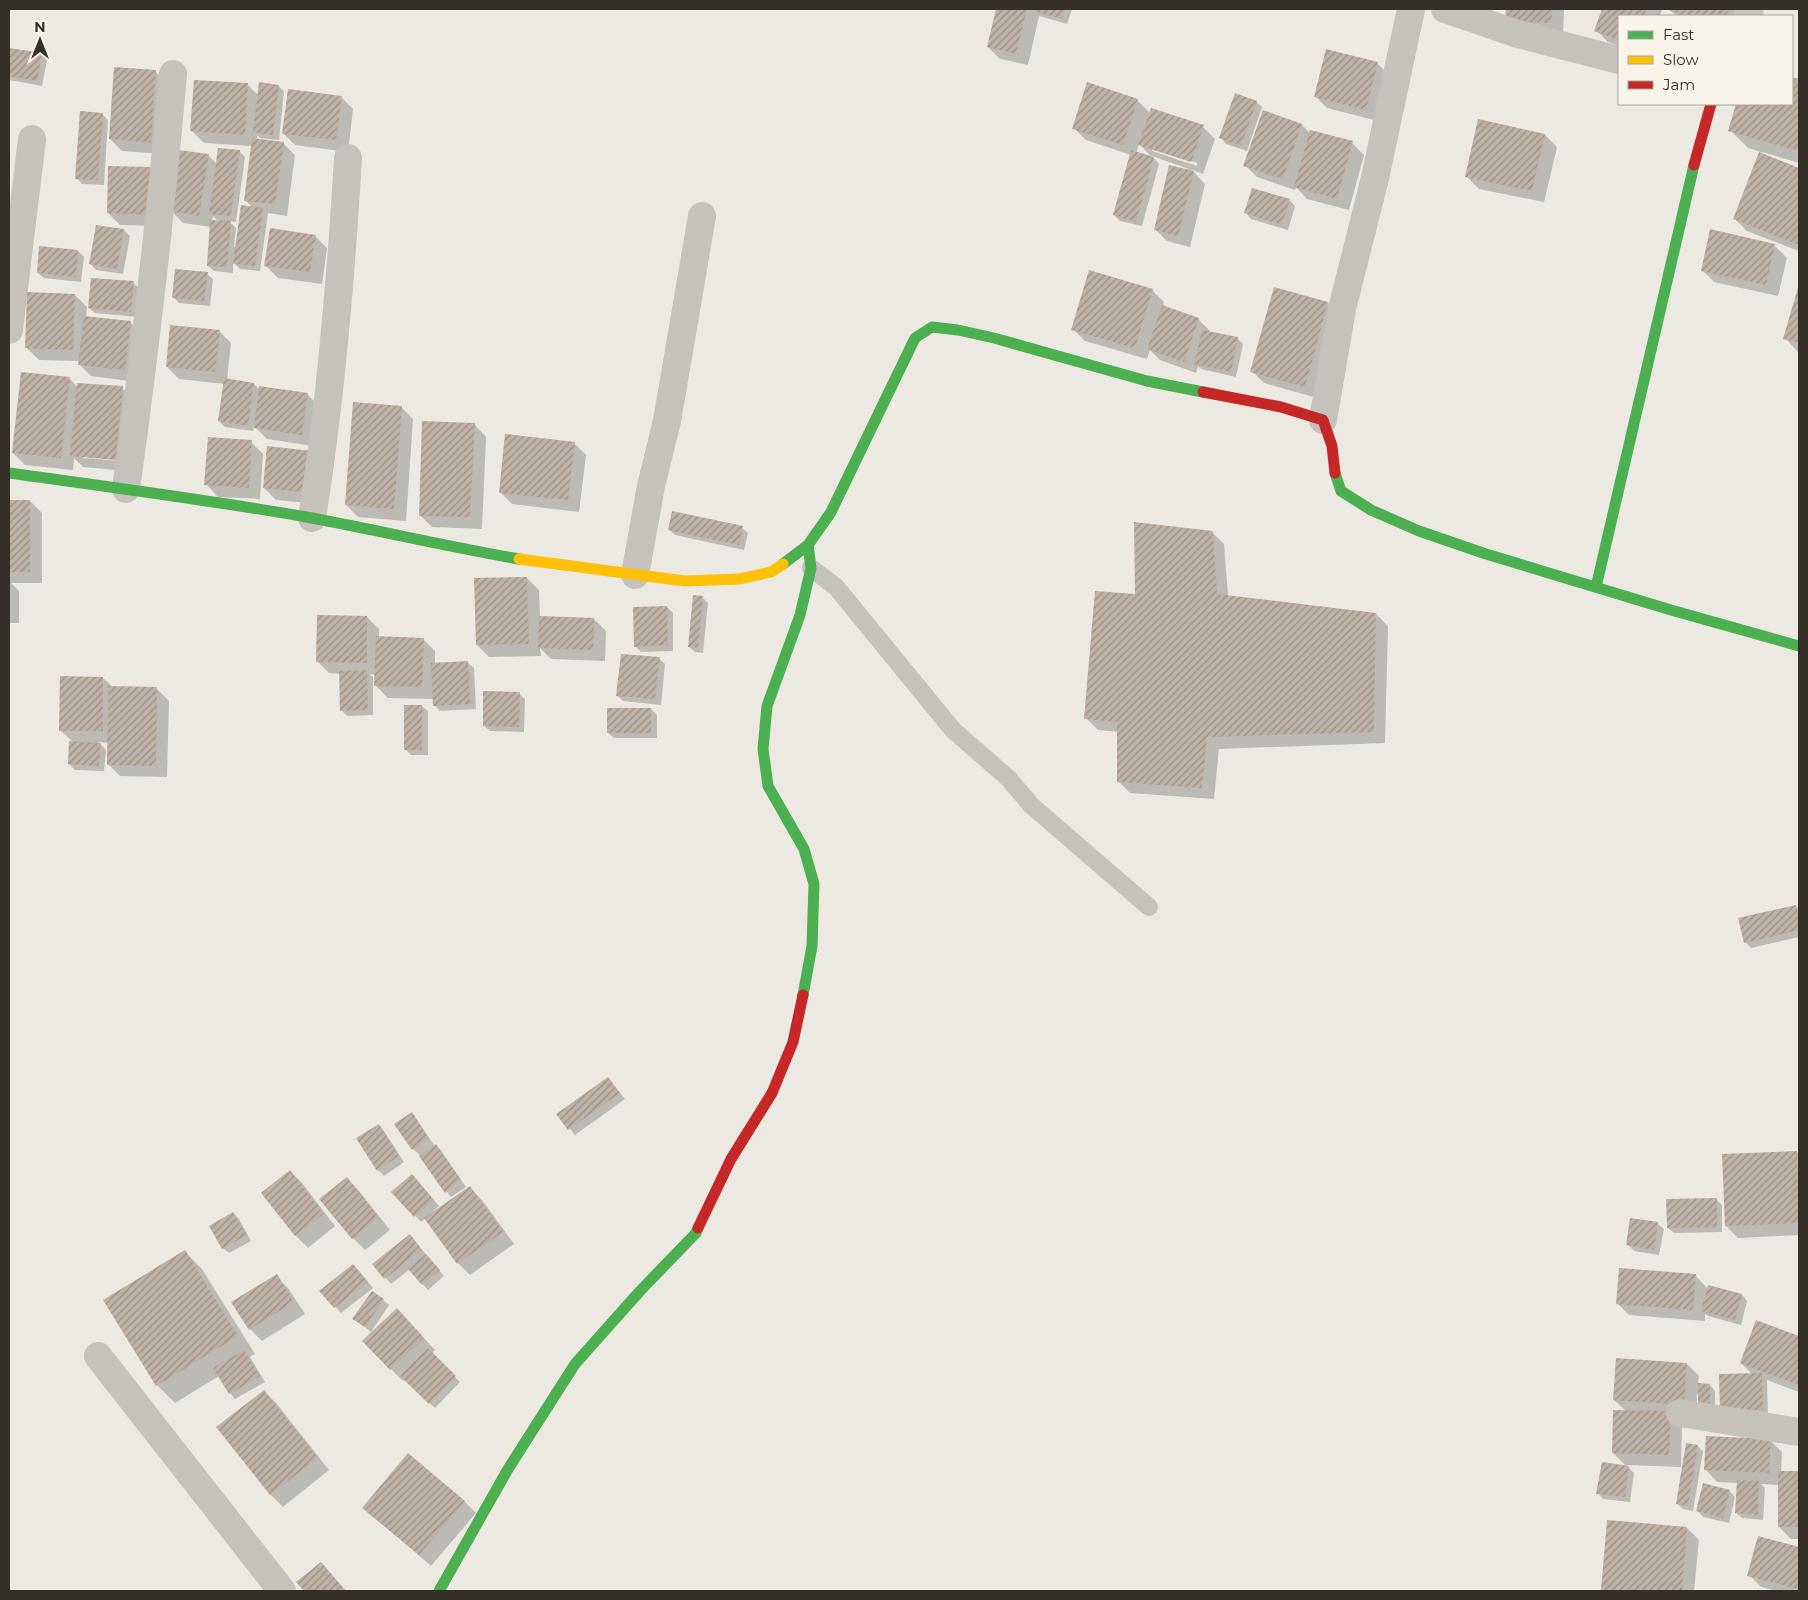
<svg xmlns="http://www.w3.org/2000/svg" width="1808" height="1600" font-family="Montserrat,sans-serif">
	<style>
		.shadow { fill: #0003; fill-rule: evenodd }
		.building { fill: url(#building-hatch) }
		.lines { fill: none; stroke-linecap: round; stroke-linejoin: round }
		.lane { stroke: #c5c1bb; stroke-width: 18 }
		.street { stroke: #c5c1bb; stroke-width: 28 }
		.fast { stroke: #4caf50; stroke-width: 11 }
		.slow { stroke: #ffc107; stroke-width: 11 }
		.jam { stroke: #c62828; stroke-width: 11 }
	</style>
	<defs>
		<pattern id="building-hatch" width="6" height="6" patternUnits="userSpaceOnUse" patternTransform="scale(1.25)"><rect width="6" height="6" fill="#beb1a5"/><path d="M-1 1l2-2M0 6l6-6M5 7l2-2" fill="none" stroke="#9b9086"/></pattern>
	</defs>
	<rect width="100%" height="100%" fill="#ece9e2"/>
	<!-- shadow -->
	<g class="shadow">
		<path d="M998,9H1072L1067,24L1039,16L1028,65L1000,59L988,47Z"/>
		<path d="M1507,9H1564L1563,34L1506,20Z"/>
		<path d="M1604,9H1662L1660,16H1619V46L1608,42L1596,30Z"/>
		<path d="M1668,9H1749L1745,16H1677Z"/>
		<path d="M9,49L41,54L47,60L42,86L9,80Z"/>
		<path d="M1327,51L1378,64L1390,76L1378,121L1327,108L1315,96Z"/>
		<path d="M155,71L167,83L162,154L122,151L110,139Z"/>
		<path d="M1792,78L1799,81V163L1762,152L1761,154L1799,169V251L1747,231L1735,219L1761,152L1748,148L1730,130L1737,104H1792Z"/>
		<path d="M247,84L258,95L279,86L284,92L279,140L260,138L257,135V140L283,143L295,155L287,216L268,213L260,271L240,269L233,262V273L214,271L208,266L211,227L183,223L171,211L208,155L217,164L239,151L245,157L236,222L229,221L236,228L234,247H237L253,208L245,200L252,146L204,143L192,131ZM213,216L218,221H212Z"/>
		<path d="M341,97L353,109L348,152L295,145L283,133Z"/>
		<path d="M1137,100L1150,113L1203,127L1215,139L1203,174L1191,169L1205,184L1190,247L1167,241L1155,229L1189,169L1152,156L1159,164L1142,226L1120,221L1114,215L1131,155L1086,140L1074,128ZM1139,144L1153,158L1136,153ZM1152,148L1197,163V166L1152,151Z"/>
		<path d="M1256,102L1262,107L1247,151L1226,144L1221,138Z"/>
		<path d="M102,114L108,120L104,185L82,184L77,178Z"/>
		<path d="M1302,125L1310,133L1352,143L1364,155L1349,210L1307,199L1296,187L1295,190L1257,177L1245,165Z"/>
		<path d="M1545,135L1557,147L1544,202L1479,189L1467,177Z"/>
		<path d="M110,168L162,226L120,225L108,213Z"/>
		<path d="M1289,200L1295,206L1288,230L1251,219L1246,213Z"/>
		<path d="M97,226L124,230L130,236L123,274L96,270L91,264Z"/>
		<path d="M1711,231L1775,246L1787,258L1778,296L1714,282L1702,270Z"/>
		<path d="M315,236L327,248L322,284L278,278L266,266Z"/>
		<path d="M78,251L84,257L81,282L44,278L38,273Z"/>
		<path d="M207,274L213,279L210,306L179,303L173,297Z"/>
		<path d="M133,283L139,288L137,317L95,313L89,308Z"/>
		<path d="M1799,286V353L1785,338Z"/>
		<path d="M1275,289L1328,303L1340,316L1317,398L1264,383L1252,371Z"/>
		<path d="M1152,290L1164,302L1163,307L1198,319L1210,331L1209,333L1238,339L1243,344L1236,377L1201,369L1198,366L1196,373L1160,360L1150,350L1147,359L1085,341L1073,329Z"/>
		<path d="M75,295L87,307L86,317L130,322L142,334L137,382L91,376L79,364V361L39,360L27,348Z"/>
		<path d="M219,331L231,343L227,380L254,384L260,390L307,394L319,406L313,446L267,439L254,426L253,431L225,427L219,421L225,384L179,379L167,367Z"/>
		<path d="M70,379L77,387L122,388L134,400L128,471L83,467L74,458L73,470L25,465L13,453ZM83,455L122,459V461L83,458Z"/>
		<path d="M401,407L413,419L406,521L358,517L346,505Z"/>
		<path d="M474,424L486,437L482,529L432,527L420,515Z"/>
		<path d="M251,442L263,454L260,499L218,497L206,484Z"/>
		<path d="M574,443L586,455L579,512L512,504L500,492Z"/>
		<path d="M268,448L319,504L276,500L264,488Z"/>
		<path d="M9,501H30L42,513V583H11L19,591V623H9Z"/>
		<path d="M742,528L748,533L744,550L675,535L669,529Z"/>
		<path d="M1212,532L1224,544L1228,596L1376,614L1388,626L1385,743L1219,749L1214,799L1130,793L1118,781L1119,732L1098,730L1086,718L1136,596Z"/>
		<path d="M527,578L539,590L540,617L594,619L606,631L605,661L551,659L540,648L541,656L489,657L477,645Z"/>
		<path d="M703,598L708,603L703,653L695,652L689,647Z"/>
		<path d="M667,607L673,613V651L641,652L635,646Z"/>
		<path d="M367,617L379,629V638L423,639L435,651V664L468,663L474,668L476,709L440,711L434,705V699L388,698L376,686V675L370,674L373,677V715L347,716L341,710V674L329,673L317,661Z"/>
		<path d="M659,659L665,664L661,705L623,701L617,695Z"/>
		<path d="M103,678L113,687L157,689L169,701L167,777L120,776L108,764L109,743L99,742L106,750L104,771L75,770L69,764L73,742L60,730Z"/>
		<path d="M519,694L525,699L524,732L490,731L484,726Z"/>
		<path d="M422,706L428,711V755H411L405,749Z"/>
		<path d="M651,709L657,715V738H614L608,733Z"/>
		<path d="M1796,906L1799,910V937L1751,948L1745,942Z"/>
		<path d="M608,1078L625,1099L575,1135L558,1114Z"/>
		<path d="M411,1114L435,1146L436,1145L441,1151L466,1187L451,1197L419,1154L413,1149Z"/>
		<path d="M379,1125L384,1131L404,1162L384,1176L378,1170Z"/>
		<path d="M1797,1152L1799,1155V1235L1738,1238L1726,1226Z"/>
		<path d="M290,1171L302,1183L335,1226L308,1248L296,1236L262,1193Z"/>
		<path d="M347,1179L359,1191L390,1230L365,1250L353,1238Z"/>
		<path d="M417,1181L439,1206L431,1213L432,1214L470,1188L482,1200L514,1244L470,1275L458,1263L426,1218L421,1222L393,1192Z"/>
		<path d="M1716,1199L1722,1205V1232L1674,1233L1668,1228Z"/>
		<path d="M233,1213L239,1219L251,1241L229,1253L223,1248Z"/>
		<path d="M1631,1219L1658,1224L1664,1229L1659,1255L1634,1251L1628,1245Z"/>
		<path d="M415,1241L444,1276L428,1290L410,1269L391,1284L374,1264Z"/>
		<path d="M184,1251L202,1269L255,1354L250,1357L265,1382L235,1399L230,1393L219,1376L175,1403L157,1385L104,1300Z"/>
		<path d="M359,1271L373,1288L341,1313L321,1291Z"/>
		<path d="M1695,1275L1708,1289L1742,1295L1747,1301L1741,1325L1708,1316L1705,1314V1321L1629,1315L1617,1303Z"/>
		<path d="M276,1276L288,1288L305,1314L262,1341L250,1329Z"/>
		<path d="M383,1300L389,1305L371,1332L354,1318Z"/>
		<path d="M1756,1321L1799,1337V1392L1767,1380L1768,1415L1727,1417L1752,1374L1741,1363Z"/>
		<path d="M409,1322L435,1350L431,1354L460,1382L435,1408L405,1379L403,1381L391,1369Z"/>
		<path d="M1687,1364L1699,1376L1698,1385H1710L1715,1391V1415L1699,1394H1697L1696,1416L1682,1425L1681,1467L1626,1465L1634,1473L1630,1502L1603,1499L1598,1493L1627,1467L1613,1453L1626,1411L1614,1400Z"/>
		<path d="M264,1391L276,1403L329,1470L283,1507L271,1495L218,1428Z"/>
		<path d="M1770,1440L1782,1452L1781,1472H1799V1539H1791L1779,1527V1485L1761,1484L1765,1488L1763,1520L1742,1518L1736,1513L1738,1483L1717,1482L1705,1469Z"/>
		<path d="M1697,1446L1703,1451L1693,1511L1683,1509L1677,1503Z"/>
		<path d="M1729,1491L1735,1497L1729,1523L1703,1517L1698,1511Z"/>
		<path d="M464,1501L476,1513L431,1566L363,1507Z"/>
		<path d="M1687,1528L1699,1540L1694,1591H1604L1602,1589Z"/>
		<path d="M1759,1537L1799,1548V1591H1776L1761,1587L1749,1575Z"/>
	</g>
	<!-- building -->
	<g class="building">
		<path d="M996,9H1027L1016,54L987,47Z"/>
		<path d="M1034,9H1065L1062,19L1034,11Z"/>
		<path d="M1506,9H1552L1551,23L1505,21Z"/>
		<path d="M1602,9H1646L1644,16H1619V40L1594,31Z"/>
		<path d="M1670,9H1730L1725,16H1682Z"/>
		<path d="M9,48L42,53L37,81L9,76Z"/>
		<path d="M1326,49L1378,62L1366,110L1314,97Z"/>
		<path d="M114,67L156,70L151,143L109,139Z"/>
		<path d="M1792,77L1799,79V151L1728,131L1736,104H1792Z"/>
		<path d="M194,80L248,83L245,135L190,131Z"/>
		<path d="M259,82L279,85L273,135L253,132Z"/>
		<path d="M1087,82L1138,99L1123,145L1072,129Z"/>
		<path d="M288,89L342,96L336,140L282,134Z"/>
		<path d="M1235,93L1257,101L1241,146L1219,138Z"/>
		<path d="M1151,108L1204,125L1191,162L1138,145Z"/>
		<path d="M1263,110L1302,124L1283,179L1243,166Z"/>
		<path d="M80,111L103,113L98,180L75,179Z"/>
		<path d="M1478,119L1545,134L1532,191L1465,177Z"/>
		<path d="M1310,130L1353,141L1337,199L1294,187Z"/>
		<path d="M252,138L284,142L275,204L244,201Z"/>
		<path d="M218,148L240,150L231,216L209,214Z"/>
		<path d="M179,150L209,154L199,216L170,211Z"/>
		<path d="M1131,150L1154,157L1136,222L1113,215Z"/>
		<path d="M1759,152L1799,168V245L1733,219Z"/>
		<path d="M1169,165L1194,171L1178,236L1154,230Z"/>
		<path d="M108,166L152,167L151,215L107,213Z"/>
		<path d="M1252,188L1290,199L1282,225L1244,213Z"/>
		<path d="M241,205L263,208L255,266L233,264Z"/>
		<path d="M210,220L231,221L227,267L207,266Z"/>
		<path d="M96,225L124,229L117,269L89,264Z"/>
		<path d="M270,228L316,235L310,272L264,266Z"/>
		<path d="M1710,229L1775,244L1766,285L1701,271Z"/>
		<path d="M39,246L78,250L76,277L37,273Z"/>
		<path d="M175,269L208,272L204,301L172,298Z"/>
		<path d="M1089,270L1153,289L1135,348L1071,330Z"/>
		<path d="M91,278L134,281L131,312L88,308Z"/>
		<path d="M1799,284V343L1783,339Z"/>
		<path d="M1274,287L1328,302L1305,387L1250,372Z"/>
		<path d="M27,292L75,294L73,350L25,348Z"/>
		<path d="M1162,305L1199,318L1184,362L1147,349Z"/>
		<path d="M84,316L131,321L125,370L78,365Z"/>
		<path d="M170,325L220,330L215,372L166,367Z"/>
		<path d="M1202,330L1238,337L1231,372L1194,364Z"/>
		<path d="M21,372L70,377L61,458L12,453Z"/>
		<path d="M224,378L254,383L248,426L218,421Z"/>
		<path d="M77,383L123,386L116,460L70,456Z"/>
		<path d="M259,386L308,393L302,435L254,428Z"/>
		<path d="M353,402L402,406L394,509L345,505Z"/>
		<path d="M422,421L475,423L470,517L419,516Z"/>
		<path d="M505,434L575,442L568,500L499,493Z"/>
		<path d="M208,437L252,440L249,488L204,485Z"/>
		<path d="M267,446L312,451L307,493L263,488Z"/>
		<rect x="9" y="500" width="21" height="72"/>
		<path d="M672,511L743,526L739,545L668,530Z"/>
		<path d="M1134,522L1213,531L1217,594L1376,613L1374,732L1207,737L1202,788L1117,782V722L1084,719L1095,591L1135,594Z"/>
		<path d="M527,577L529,644L476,645L474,578Z"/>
		<path d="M693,595L703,596L698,648L688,647Z"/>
		<path d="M667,606L668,645L634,647L633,607Z"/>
		<path d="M317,615L367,616V663L316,662Z"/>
		<path d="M539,616L594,618L593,650L538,648Z"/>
		<path d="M376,636L424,638L422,687L374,686Z"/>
		<path d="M621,654L660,657L655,699L616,696Z"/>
		<path d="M468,661L470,704L433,706L431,663Z"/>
		<path d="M367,670L368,710L340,711L339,671Z"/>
		<path d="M60,676L103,677V731H59Z"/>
		<path d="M108,686L157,687L156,766L107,765Z"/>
		<path d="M483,691L520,692L519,727L483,726Z"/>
		<rect x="404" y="705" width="18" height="45"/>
		<rect x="607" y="708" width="44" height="25"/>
		<path d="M69,741L101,743L99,766L68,764Z"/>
		<path d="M1796,905L1799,919V930L1744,943L1738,918Z"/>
		<path d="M608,1077L620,1093L568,1130L556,1114Z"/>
		<path d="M412,1112L429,1138L412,1150L394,1124Z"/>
		<path d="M379,1124L399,1156L377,1171L356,1138Z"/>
		<path d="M436,1144L461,1180L445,1193L419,1156Z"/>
		<path d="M1797,1151L1799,1223L1725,1226L1722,1154Z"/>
		<path d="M290,1170L324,1214L295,1236L261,1193Z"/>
		<path d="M412,1174L434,1200L414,1217L391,1192Z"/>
		<path d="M347,1177L379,1217L352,1239L319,1199Z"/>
		<path d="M470,1186L503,1232L457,1264L424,1218Z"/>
		<path d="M1717,1198V1227L1667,1228L1666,1199Z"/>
		<path d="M233,1212L247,1235L222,1249L209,1226Z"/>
		<path d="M1630,1218L1658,1222L1654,1250L1626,1245Z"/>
		<path d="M410,1234L422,1250L384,1279L372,1264Z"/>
		<path d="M185,1250L238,1336L156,1386L103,1300Z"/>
		<path d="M426,1254L440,1270L422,1285L408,1269Z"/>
		<path d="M353,1264L368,1282L334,1308L319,1291Z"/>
		<path d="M1619,1268L1696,1274L1693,1310L1616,1304Z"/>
		<path d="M277,1274L294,1302L249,1330L231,1302Z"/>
		<path d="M1708,1285L1742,1294L1735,1320L1701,1311Z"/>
		<path d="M372,1291L384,1299L365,1327L352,1319Z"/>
		<path d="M397,1308L424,1338L390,1370L362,1341Z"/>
		<path d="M1756,1320L1799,1336V1385L1740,1363Z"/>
		<path d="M428,1348L456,1376L429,1404L400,1376Z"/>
		<path d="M244,1350L260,1376L229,1394L213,1368Z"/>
		<path d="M1616,1358L1687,1363L1684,1405L1613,1400Z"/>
		<path d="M1762,1373L1763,1410L1720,1411L1719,1374Z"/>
		<path d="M1698,1383L1710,1384V1410H1698Z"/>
		<path d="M264,1390L318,1458L270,1495L216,1427Z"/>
		<path d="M1613,1410L1671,1411L1669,1455L1612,1453Z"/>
		<path d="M1706,1436L1771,1439L1769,1473L1704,1470Z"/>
		<path d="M1686,1443L1698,1445L1688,1506L1676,1504Z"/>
		<path d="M408,1453L465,1501L419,1555L362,1508Z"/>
		<path d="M1602,1462L1629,1466L1625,1497L1596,1494Z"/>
		<rect x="1778" y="1471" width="21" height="56"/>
		<path d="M1737,1480L1759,1481L1758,1515L1735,1513Z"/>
		<path d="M1703,1483L1730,1490L1723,1518L1696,1511Z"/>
		<path d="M1607,1520L1687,1527L1682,1591H1620L1601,1590Z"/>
		<path d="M1758,1536L1799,1547V1589L1747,1576Z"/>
		<path d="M321,1562L346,1591H304L296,1582Z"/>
	</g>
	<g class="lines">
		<!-- lane -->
		<path class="lane" d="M811,568L836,587L953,730L1008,778L1032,806L1149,907"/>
		<!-- street -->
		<g class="street">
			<path d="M1445,9L1518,34L1619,60"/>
			<path d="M1747,16L1750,9"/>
			<path d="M9,330L32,139"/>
			<path d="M1323,420L1342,309L1375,178L1411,9"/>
			<path d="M126,489C145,351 161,213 173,74"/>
			<path d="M312,518C331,399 341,278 348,158"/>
			<path d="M635,575L651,486L667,421L702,216"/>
			<path d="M98,1356L282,1591"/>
			<path d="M1680,1413L1799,1432"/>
		</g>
		<!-- fast -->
		<g class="fast">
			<path d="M9,473C110,487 211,500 312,518C381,531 450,547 519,559"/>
			<path d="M1335,473L1341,491L1371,510L1419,531L1486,554L1671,610L1799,646"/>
			<path d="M783,564L808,545L831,512L915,338L932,327L958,330L994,338L1147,381L1203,392"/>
			<path d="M1596,587L1694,165"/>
			<path d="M803,995L812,946L814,884L804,849L768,786L763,749L767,706L800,615L811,568L808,545"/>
			<path d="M439,1591L508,1469L575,1364L640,1291L696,1233L698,1228"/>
		</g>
		<!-- slow -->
		<path class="slow" d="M519,559L685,581L739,579L771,572L783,564"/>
		<!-- jam -->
		<g class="jam">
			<path d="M1694,165L1711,104"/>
			<path d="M1203,392L1281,407L1323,420L1332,446L1335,473"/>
			<path d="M698,1228L731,1159L772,1093L793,1042L803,995"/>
		</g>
	</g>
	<!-- border -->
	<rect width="1808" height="1600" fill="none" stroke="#352f29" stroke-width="20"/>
	<!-- legend -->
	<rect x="1618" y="15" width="175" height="90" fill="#f8f4ea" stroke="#aaa59d"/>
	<rect x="1628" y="31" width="25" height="8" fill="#4caf50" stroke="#aaa59d"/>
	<text x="1663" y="40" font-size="15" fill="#352f29">Fast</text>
	<rect x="1628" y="56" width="25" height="8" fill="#ffc107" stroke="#aaa59d"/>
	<text x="1663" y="65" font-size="15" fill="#352f29">Slow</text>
	<rect x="1628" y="81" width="25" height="8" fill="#c62828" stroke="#aaa59d"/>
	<text x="1663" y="90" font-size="15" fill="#352f29">Jam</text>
	<!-- north arrow -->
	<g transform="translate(40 40)" stroke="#f8f4ea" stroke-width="4" paint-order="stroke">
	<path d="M0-4L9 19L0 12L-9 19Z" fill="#352f29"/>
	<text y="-8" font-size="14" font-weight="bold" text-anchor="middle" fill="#352f29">N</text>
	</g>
</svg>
